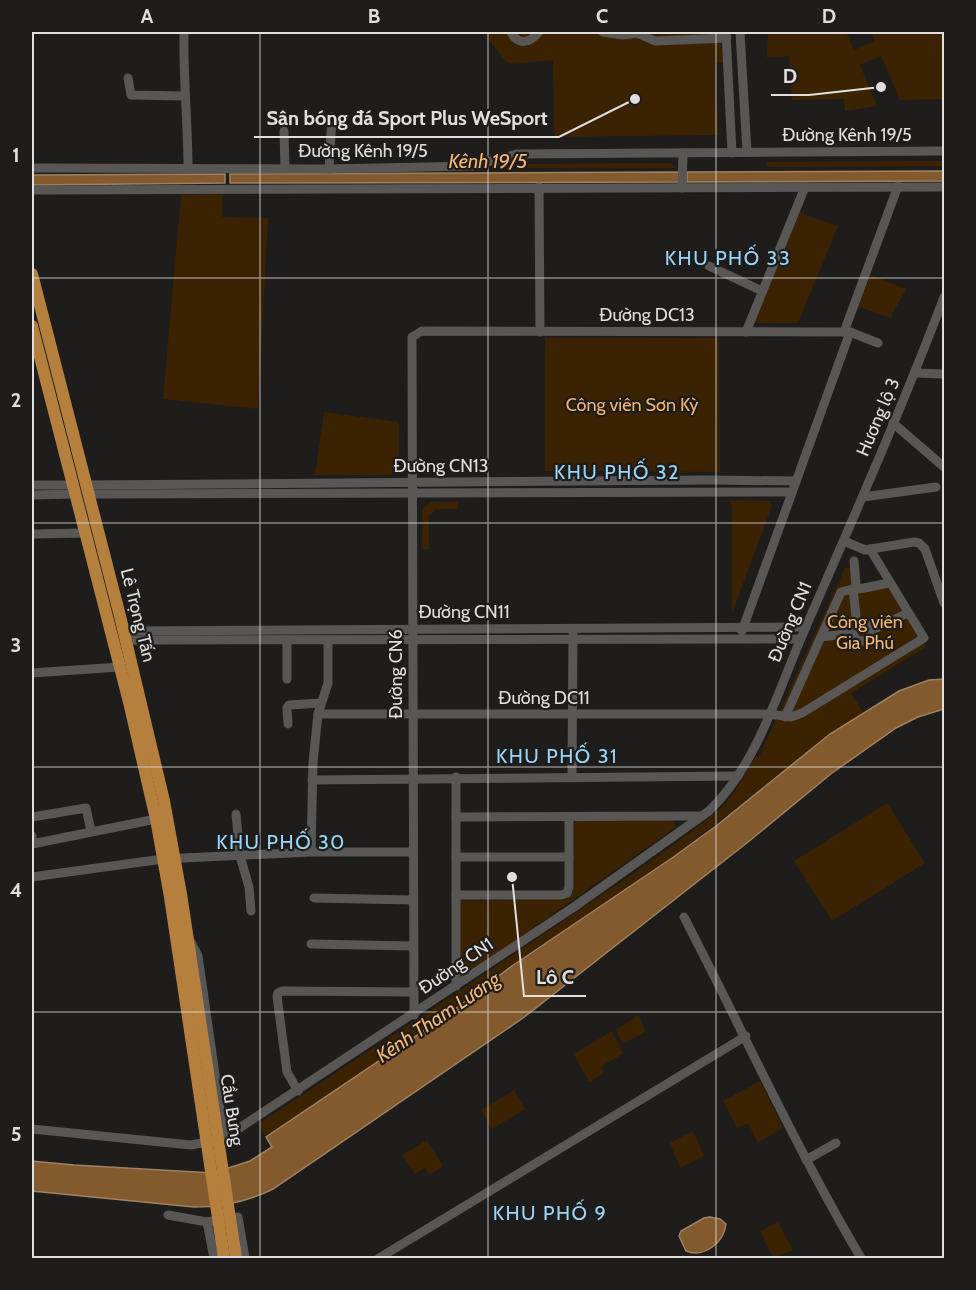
<svg xmlns="http://www.w3.org/2000/svg" width="976" height="1290" font-family="Cabin,sans-serif">
	<style>
		.green { fill: #3b2203 }
		.water { fill: #835a2e; stroke: #9f8263; stroke-width: 1.5 }
		.lines { fill: none; stroke-linecap: round; stroke-linejoin: round }
		.minor { stroke: #595755; stroke-width: 9 }
		.major { stroke: #b5803e; stroke-width: 12 }
		.grid { fill: none; stroke: #e0dfde; stroke-width: 1.5; stroke-opacity: 0.55 }
		.labels { text-anchor: middle; stroke-width: 4.5; stroke-linejoin: round; paint-order: stroke }
		.street-label { font-size: 18px; fill: #e0dfde; stroke: #1f1d1b }
		.park-label { font-size: 18px; fill: #f4b573; stroke: #1f1d1b }
		.water-label { font-size: 20px; font-style: italic; fill: #f7b776; stroke: #1f1d1b }
		.neighbourhood-label { font-size: 20px; letter-spacing: 1.5px; fill: #99d7fa; stroke: #1f1d1b }
		.leader { fill: none; stroke: #e0dfde; stroke-width: 2 }
		.callout-dot { fill: #e0dfde; stroke: #1f1d1b; stroke-width: 2 }
		.callout-label { font-size: 20px; text-anchor: middle; font-weight: bold; fill: #e0dfde; stroke: #1f1d1b; stroke-width: 4.5; stroke-linejoin: round; paint-order: stroke }
		.neatline { fill: none; stroke: #e0dfde; stroke-width: 2 }
		.grid-label { font-size: 20px; text-anchor: middle; font-weight: bold; fill: #e0dfde }
	</style>
	<rect width="100%" height="100%" fill="#1f1d1b"/>
	<!-- green -->
	<g class="green">
		<path d="M483,32H719L724,63L716,62L718,135L554,137L553,60L512,64L505,61Z"/>
		<path d="M768,32H846L854,50L875,41L871,32H944V99L900,100L881,56L860,65L877,106L845,111L844,99L792,100L789,56L767,58Z"/>
		<path d="M944,161V166L767,167V162Z"/>
		<path d="M670,163L678,168H525V164Z"/>
		<path d="M223,194L222,217L268,218L258,409L163,399L181,195Z"/>
		<path d="M798,212L838,226L798,323H756L754,319Z"/>
		<path d="M868,274L906,289C901,300 895,306 891,318L856,306Z"/>
		<path d="M545,338H719L720,472L545,471Z"/>
		<path d="M324,412L399,422V466L391,475H315Z"/>
		<path d="M729,500L769,501L772,506L732,613V506Z"/>
		<path d="M431,502H458V509H437L429,516V549H422V510Z"/>
		<path d="M860,567L862,586H887L926,647L851,693L863,712L830,734L672,858L512,966L450,1013L266,1137L258,1124L416,1020L636,872L699,826L722,807L736,790L756,756L759,757L845,568Z"/>
		<path d="M887,803L925,863L832,921L794,861Z"/>
		<path d="M577,820H672L676,827L476,968C469,971 463,969 460,963V901L561,899L571,895L574,888V824Z"/>
		<path d="M638,1015L646,1031L623,1044L616,1030Z"/>
		<path d="M612,1031L623,1054L601,1066L604,1073L589,1082L574,1054Z"/>
		<path d="M760,1081L783,1128L758,1143L748,1123L737,1128L723,1101Z"/>
		<path d="M514,1090L525,1109L492,1129L481,1110Z"/>
		<path d="M693,1131L704,1156L680,1168L670,1143Z"/>
		<path d="M427,1140L443,1166L430,1175L425,1168L415,1174L402,1155Z"/>
		<path d="M778,1222L793,1250L773,1258L760,1231Z"/>
	</g>
	<!-- water -->
	<g class="water">
		<path d="M944,171V181L687,182V172Z"/>
		<path d="M679,172V182L230,183V174Z"/>
		<path d="M225,174V183L32,185V175Z"/>
		<path d="M944,679V709L918,717L896,728L832,773L748,842L523,1018L273,1189C249,1201 221,1207 194,1207L32,1191V1161L74,1165L213,1173L250,1161L272,1147L266,1137L450,1013L512,966L672,858L716,826L830,734L899,691L929,680Z"/>
		<path d="M710,1217L720,1219L726,1224C724,1243 704,1258 686,1251L679,1236L681,1231L704,1218Z"/>
	</g>
	<g class="lines">
		<!-- minor -->
		<g class="minor">
			<path d="M184,32C183,78 188,123 188,169"/>
			<path d="M511,32C518,46 530,43 539,32"/>
			<path d="M603,32L623,35L643,32"/>
			<path d="M726,32L732,153"/>
			<path d="M740,32L747,152"/>
			<path d="M639,34L655,41L727,38"/>
			<path d="M128,78L131,95L184,96"/>
			<path d="M284,131L285,168"/>
			<path d="M32,168L329,169L473,166L517,154L944,151"/>
			<path d="M329,169L332,117"/>
			<path d="M539,187L540,332"/>
			<path d="M682,188L683,153"/>
			<path d="M32,190L944,187"/>
			<path d="M709,266L762,291"/>
			<path d="M746,332L805,187"/>
			<path d="M844,332L898,186"/>
			<path d="M915,373L944,374"/>
			<path d="M893,423L944,467"/>
			<path d="M32,485H73"/>
			<path d="M86,485L710,480L796,481"/>
			<path d="M88,494L792,492"/>
			<path d="M32,495L75,494"/>
			<path d="M863,497L936,487"/>
			<path d="M32,534L85,533"/>
			<path d="M844,541L865,550L914,542L919,543L925,549L944,603"/>
			<path d="M854,561L856,587L853,589L857,625"/>
			<path d="M859,589L889,583"/>
			<circle cx="862" cy="632" r="9"/>
			<path d="M123,631L806,627"/>
			<path d="M742,631L850,332"/>
			<path d="M870,631L908,613"/>
			<path d="M821,637L853,633"/>
			<path d="M126,640L800,639"/>
			<path d="M32,673L120,667"/>
			<path d="M287,679V640"/>
			<path d="M318,714H769L791,717L802,713L924,638L870,549"/>
			<path d="M785,717L841,592L853,589"/>
			<path d="M288,724L287,708L289,705L321,703"/>
			<path d="M456,777V986"/>
			<path d="M572,777L573,634"/>
			<path d="M312,780L738,776"/>
			<path d="M236,814L240,856L249,887L251,911"/>
			<path d="M32,817L86,808L91,831"/>
			<path d="M456,817L702,816"/>
			<path d="M32,836V844L156,819"/>
			<path d="M311,852L313,762L318,714L328,683V640"/>
			<path d="M456,857H569"/>
			<path d="M32,877L163,859L311,852H413"/>
			<path d="M456,895H561L567,893L569,887V817"/>
			<path d="M314,898L413,900"/>
			<path d="M684,917C743,1031 796,1148 861,1258"/>
			<path d="M191,942L198,956L224,1137"/>
			<path d="M311,944L413,946"/>
			<path d="M414,1015L412,337L422,331L850,332L878,343"/>
			<path d="M298,1091L287,1072L277,996L278,993L282,991L414,992"/>
			<path d="M32,1129L191,1145L211,1141L232,1133L574,907L709,811C756,766 777,694 802,636C851,523 901,411 944,297"/>
			<path d="M806,1160L836,1143"/>
			<path d="M168,1215L207,1222L238,1217L245,1258"/>
			<path d="M207,1222L214,1258"/>
			<path d="M379,1258L746,1036"/>
		</g>
		<!-- major -->
		<g class="major">
			<path d="M32,274L120,616L164,801L181,894L236,1258"/>
			<path d="M32,326L129,702L156,819L170,897L224,1258"/>
		</g>
	</g>
	<!-- grid -->
	<path class="grid" d="M260,32V1258M488,32V1258M716,32V1258M32,278H944M32,523H944M32,767H944M32,1012H944"/>
	<g class="labels">
		<!-- street labels -->
		<g class="street-label">
			<text x="847" y="141">Đường Kênh 19/5</text>
			<text x="363" y="157">Đường Kênh 19/5</text>
			<text x="647" y="321">Đường DC13</text>
			<text transform="translate(878 417) rotate(-67)" y="6">Hương lộ 3</text>
			<text x="441" y="472">Đường CN13</text>
			<text x="464" y="618">Đường CN11</text>
			<text transform="translate(138 615) rotate(76)" y="6">Lê Trọng Tấn</text>
			<text transform="translate(790 622) rotate(-67)" y="6">Đường CN1</text>
			<text transform="translate(396 674) rotate(-90)" y="6">Đường CN6</text>
			<text x="544" y="704">Đường DC11</text>
			<text transform="translate(456 966) rotate(-34)" y="6">Đường CN1</text>
			<text transform="translate(232 1110) rotate(81)" y="6">Cầu Bưng</text>
		</g>
		<!-- park labels -->
		<g class="park-label">
			<text x="632" y="411">Công viên Sơn Kỳ</text>
			<text x="865" y="628">Công viên<tspan x="865" dy="21">Gia Phú</tspan></text>
		</g>
		<!-- water labels -->
		<g class="water-label">
			<text x="488" y="168">Kênh 19/5</text>
			<text transform="translate(438 1017) rotate(-34)" y="7">Kênh Tham Lương</text>
		</g>
		<!-- neighbourhood labels -->
		<g class="neighbourhood-label">
			<text x="728" y="265">KHU PHỐ 33</text>
			<text x="617" y="479">KHU PHỐ 32</text>
			<text x="557" y="763">KHU PHỐ 31</text>
			<text x="281" y="849">KHU PHỐ 30</text>
			<text x="550" y="1220">KHU PHỐ 9</text>
		</g>
	</g>
	<!-- callouts -->
	<path class="leader" d="M881 87L809 95H771M635 99L559 137H254M512 877L524 996H586"/>
	<g class="callout-dot">
		<circle cx="881" cy="87" r="6"/>
		<circle cx="635" cy="99" r="6"/>
		<circle cx="512" cy="877" r="6"/>
	</g>
	<g class="callout-label">
		<text x="790" y="83">D</text>
		<text x="407" y="125">Sân bóng đá Sport Plus WeSport</text>
		<text x="555" y="984">Lô C</text>
	</g>
	<!-- border -->
	<rect width="976" height="1290" fill="none" stroke="#1f1d1b" stroke-width="66"/>
	<rect x="33" y="33" width="910" height="1224" class="neatline"/>
	<g class="grid-label">
		<text x="147" y="23">A</text>
		<text x="374" y="23">B</text>
		<text x="602" y="23">C</text>
		<text x="829" y="23">D</text>
		<text x="16" y="162">1</text>
		<text x="16" y="407">2</text>
		<text x="16" y="652">3</text>
		<text x="16" y="897">4</text>
		<text x="16" y="1141">5</text>
	</g>
</svg>
